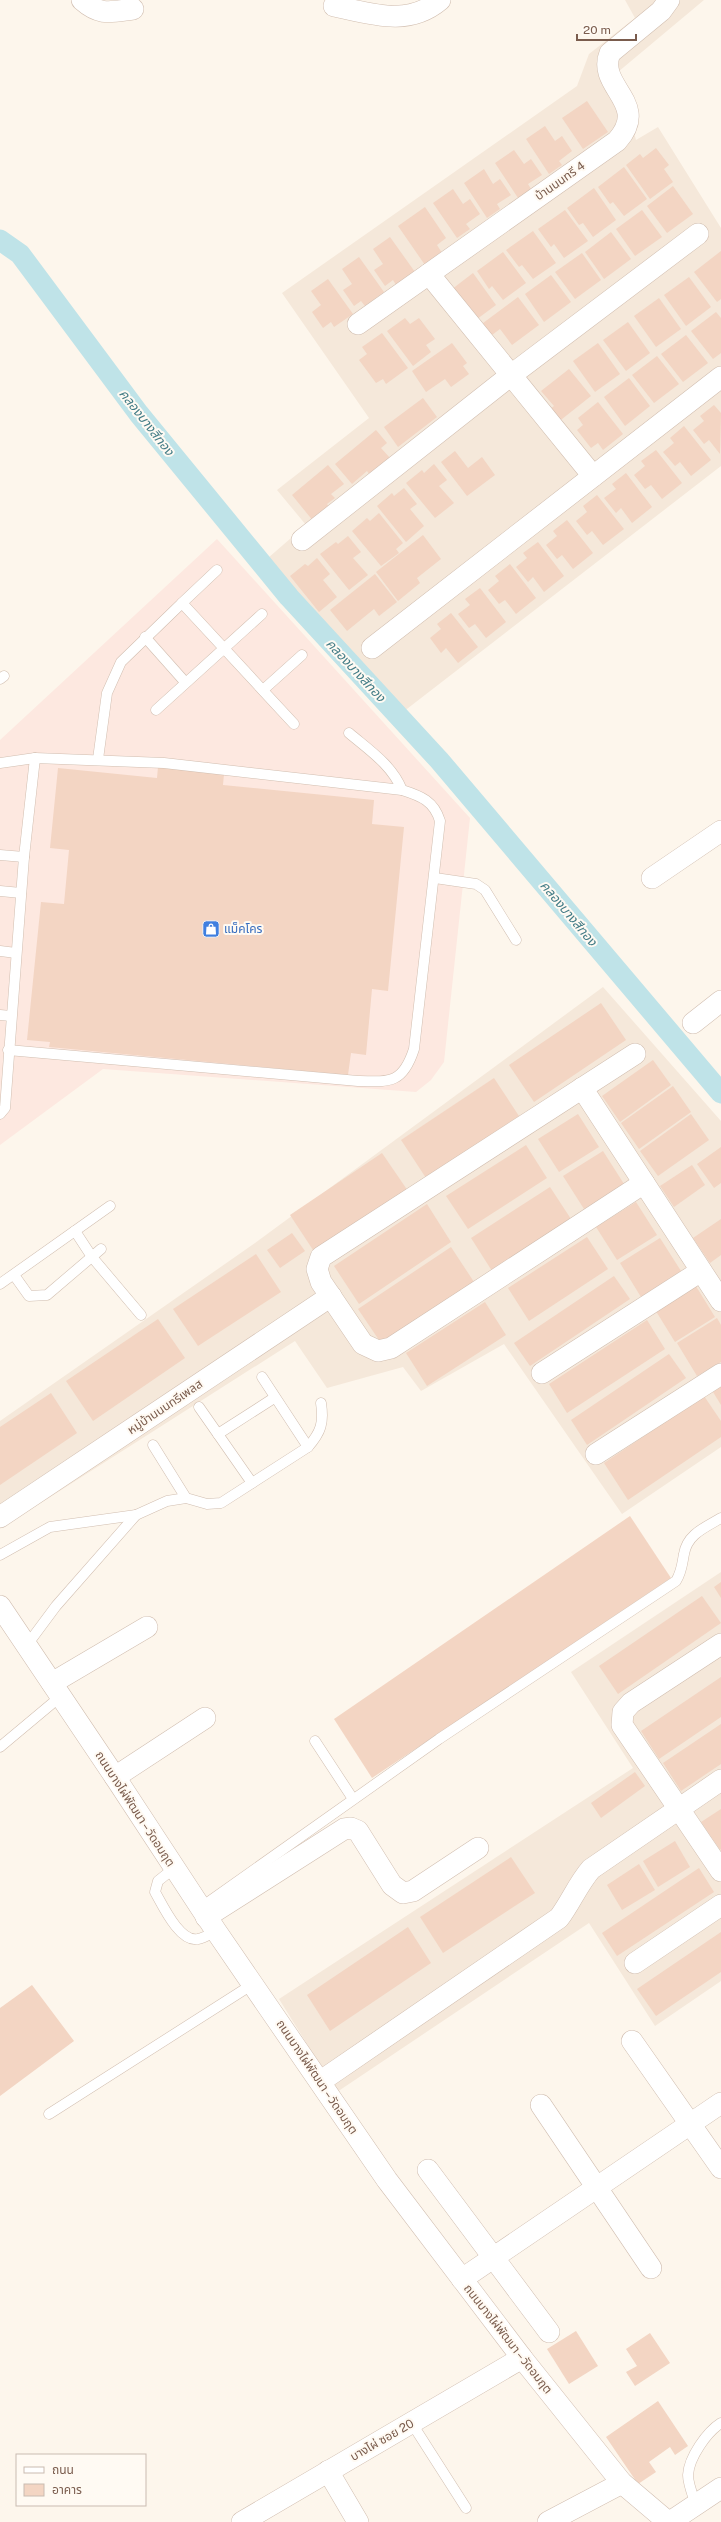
<svg xmlns="http://www.w3.org/2000/svg" width="721" height="2522" font-family="'Public Sans','Noto Sans Thai',sans-serif">
	<style>
		.residential { fill: #f5e8da }
		.commercial { fill: #fde8e0 }
		.lines { fill: none; stroke-linecap: round; stroke-linejoin: round }
		.canal { stroke: #bfe3e8; stroke-width: 21 }
		.building { fill: #f3d5c3 }
		.service-casing { stroke: #d1beb0; stroke-width: 11 }
		.minor-casing { stroke: #d1beb0; stroke-width: 22 }
		.service { stroke: #fff; stroke-width: 10 }
		.minor { stroke: #fff; stroke-width: 21 }
		.labels { text-anchor: middle; stroke-width: 4; stroke-linejoin: round; paint-order: stroke }
		.street-label { font-size: 12px; fill: #7a5c4d; stroke: #fffaf3 }
		.shop-label { font-size: 12px; fill: #366cbe; stroke: #fffaf3; text-anchor: start }
		.water-label { font-size: 13px; font-style: italic; fill: #437c86; stroke: #fffaf3 }
	</style>
	<rect width="100%" height="100%" fill="#fdf6ec"/>
	<!-- residential -->
	<g class="residential">
		<path d="M625,0H704L618,72L636,140L658,127L721,228V466L403,712L268,558L306,525L277,490L369,418L282,293L577,86L589,54L635,18Z"/>
		<path d="M603,987L721,1121V1447L622,1514L504,1344L421,1391L403,1367L327,1388L295,1341L0,1529V1421L255,1243Z"/>
		<path d="M721,1572V1981L655,2026L589,1923L337,2092L279,1999L633,1768L571,1672Z"/>
	</g>
	<!-- commercial -->
	<path class="commercial" d="M217,539L470,818L444,1062L431,1080L416,1092L103,1069L0,1145V740Z"/>
	<g class="lines">
		<!-- canal -->
		<path class="canal" d="M0,240L20,254L139,414L289,597L439,760L721,1093"/>
	</g>
	<!-- building -->
	<g class="building">
		<path d="M587,101L608,132L583,149L562,118Z"/>
		<path d="M545,126L555,141L562,136L572,151L559,161L562,165L549,174L526,139Z"/>
		<path d="M656,148L669,165L664,169L673,182L650,199L626,165L640,154L643,158Z"/>
		<path d="M514,150L524,164L531,159L542,175L528,184L531,189L518,198L495,163Z"/>
		<path d="M624,167L647,199L624,216L613,202L610,204L598,187Z"/>
		<path d="M484,169L493,184L500,179L511,195L497,204L500,209L487,218L464,183Z"/>
		<path d="M673,186L693,214L667,233L647,206Z"/>
		<path d="M594,188L616,220L593,237L583,223L579,225L567,208Z"/>
		<path d="M453,189L463,204L470,199L480,214L466,224L470,229L457,238L433,203Z"/>
		<path d="M425,207L446,238L437,245L442,253L425,265L398,226Z"/>
		<path d="M565,210L588,241L564,258L554,244L551,247L538,229Z"/>
		<path d="M642,210L662,237L635,256L616,229Z"/>
		<path d="M533,231L556,263L533,279L522,265L519,267L506,250Z"/>
		<path d="M611,232L631,259L604,279L585,252Z"/>
		<path d="M390,237L415,272L396,285L393,280L385,286L374,270L383,264L373,249Z"/>
		<path d="M721,251V299L717,302L694,272Z"/>
		<path d="M503,252L526,283L503,300L492,286L489,289L477,271Z"/>
		<path d="M582,253L601,280L575,299L555,272Z"/>
		<path d="M359,257L384,292L365,306L361,301L354,306L343,290L352,284L342,269Z"/>
		<path d="M473,273L496,305L473,322L447,293Z"/>
		<path d="M551,275L571,302L544,322L525,294Z"/>
		<path d="M689,277L711,307L686,326L664,295Z"/>
		<path d="M328,279L353,314L334,327L331,322L323,328L312,312L321,305L311,291Z"/>
		<path d="M518,297L539,325L512,345L500,329L484,341L475,329Z"/>
		<path d="M659,298L681,329L656,347L634,316Z"/>
		<path d="M716,312L721,318V353L713,359L691,331Z"/>
		<path d="M405,318L410,324L419,318L435,339L426,345L431,352L413,366L387,331Z"/>
		<path d="M628,322L650,353L626,371L603,340Z"/>
		<path d="M382,333L408,368L386,384L383,379L376,383L359,360L367,354L362,347Z"/>
		<path d="M686,335L708,363L683,382L661,354Z"/>
		<path d="M452,343L467,363L463,366L469,374L451,387L445,379L426,392L412,371Z"/>
		<path d="M598,343L620,374L595,392L573,361Z"/>
		<path d="M657,356L679,384L654,403L632,375Z"/>
		<path d="M569,369L591,396L557,423L548,411L554,406L541,391Z"/>
		<path d="M629,378L650,406L625,426L604,397Z"/>
		<path d="M423,398L437,417L398,447L384,427Z"/>
		<path d="M598,402L623,434L603,450L598,443L591,448L577,430L583,425L578,418Z"/>
		<path d="M714,405L721,413L720,454L709,440L704,444L693,430L704,421L700,416Z"/>
		<path d="M684,426L711,460L691,476L680,462L675,466L663,452L674,443L670,438Z"/>
		<path d="M376,430L387,443L381,448L390,458L370,475L367,471L352,484L335,464Z"/>
		<path d="M656,450L682,483L662,499L651,485L645,489L634,475L645,466L641,461Z"/>
		<path d="M455,451L468,468L482,457L495,475L467,496L441,462Z"/>
		<path d="M434,464L447,480L439,486L454,503L435,518L406,483L422,470L424,473Z"/>
		<path d="M328,465L344,484L331,494L335,498L327,504L330,508L314,522L292,495Z"/>
		<path d="M626,473L652,507L632,523L621,508L616,513L604,498L616,489L612,484Z"/>
		<path d="M404,488L417,504L410,509L424,526L406,542L377,506L392,493L394,496Z"/>
		<path d="M597,495L624,529L603,545L592,531L587,535L576,521L587,512L583,506Z"/>
		<path d="M379,513L403,543L396,549L399,553L381,566L352,531L367,518L370,521Z"/>
		<path d="M567,520L593,553L573,569L562,555L557,559L546,545L557,536L553,531Z"/>
		<path d="M423,535L441,559L417,578L420,583L398,601L376,572Z"/>
		<path d="M348,536L361,552L353,558L368,575L349,590L320,554L336,542L338,544Z"/>
		<path d="M538,542L564,576L544,592L533,577L528,582L516,567L527,558L523,553Z"/>
		<path d="M317,558L330,574L323,580L337,597L319,612L290,576L305,564L308,566Z"/>
		<path d="M510,564L536,598L516,614L505,600L499,604L488,590L499,581L495,576Z"/>
		<path d="M375,574L397,602L379,616L374,609L347,631L330,610Z"/>
		<path d="M480,588L506,622L486,638L475,624L469,628L458,614L470,605L465,599Z"/>
		<path d="M451,613L478,647L458,663L446,648L441,653L430,638L441,629L437,624Z"/>
		<path d="M158,767L224,774L223,785L374,800L372,824L404,827L388,991L372,989L366,1055L351,1053L348,1075L49,1047L50,1042L27,1040L41,902L64,904L69,850L50,848L58,768L157,778Z"/>
		<path d="M601,1003L626,1040L534,1102L509,1065Z"/>
		<path d="M653,1060L671,1085L620,1122L602,1096Z"/>
		<path d="M494,1078L519,1116L426,1178L401,1140Z"/>
		<path d="M673,1086L691,1112L639,1149L621,1123Z"/>
		<path d="M578,1114L599,1147L559,1172L538,1139Z"/>
		<path d="M691,1114L709,1140L658,1176L640,1151Z"/>
		<path d="M526,1145L547,1178L468,1229L446,1196Z"/>
		<path d="M721,1147V1183L714,1188L697,1164Z"/>
		<path d="M603,1151L624,1184L584,1209L563,1176Z"/>
		<path d="M382,1153L408,1191L315,1253L290,1215Z"/>
		<path d="M692,1165L705,1185L674,1207L660,1186Z"/>
		<path d="M550,1187L571,1219L492,1271L471,1238Z"/>
		<path d="M636,1202L657,1235L617,1260L596,1227Z"/>
		<path d="M427,1204L451,1242L359,1304L334,1266Z"/>
		<path d="M721,1219V1255L710,1263L693,1238Z"/>
		<path d="M292,1233L305,1251L280,1268L267,1250Z"/>
		<path d="M587,1237L608,1269L529,1321L508,1288Z"/>
		<path d="M660,1238L681,1271L641,1297L620,1263Z"/>
		<path d="M451,1247L476,1285L383,1346L358,1309Z"/>
		<path d="M256,1254L281,1292L198,1346L173,1309Z"/>
		<path d="M614,1276L630,1299L530,1366L514,1343Z"/>
		<path d="M694,1283L715,1317L675,1342L654,1308Z"/>
		<path d="M485,1302L506,1335L427,1386L406,1353Z"/>
		<path d="M717,1318L721,1325V1362L697,1376L677,1343Z"/>
		<path d="M158,1319L185,1358L93,1421L66,1381Z"/>
		<path d="M647,1320L665,1349L567,1413L549,1384Z"/>
		<path d="M669,1354L686,1378L587,1445L571,1420Z"/>
		<path d="M721,1386V1405L713,1392Z"/>
		<path d="M51,1393L77,1433L0,1485V1427Z"/>
		<path d="M704,1396L721,1421V1437L628,1500L604,1463Z"/>
		<path d="M630,1516L671,1578L372,1778L334,1719Z"/>
		<path d="M721,1582V1598L714,1587Z"/>
		<path d="M702,1596L721,1623L618,1694L599,1666Z"/>
		<path d="M721,1677V1717L659,1759L641,1731Z"/>
		<path d="M721,1724V1764L681,1791L663,1763Z"/>
		<path d="M635,1772L645,1786L601,1818L591,1803Z"/>
		<path d="M721,1809V1849L720,1850L701,1822Z"/>
		<path d="M675,1841L690,1867L658,1887L643,1861Z"/>
		<path d="M511,1857L535,1893L443,1953L420,1917Z"/>
		<path d="M639,1864L655,1890L622,1910L607,1885Z"/>
		<path d="M699,1868L714,1892L617,1956L602,1933Z"/>
		<path d="M408,1927L431,1963L330,2031L307,1995Z"/>
		<path d="M721,1932V1972L656,2016L637,1989Z"/>
		<path d="M32,1985L74,2041L0,2096V2008Z"/>
		<path d="M576,2331L598,2366L569,2384L547,2349Z"/>
		<path d="M650,2333L670,2363L635,2386L626,2372L637,2366L626,2349Z"/>
		<path d="M658,2401L688,2446L675,2455L670,2447L649,2462L656,2472L638,2484L606,2437Z"/>
	</g>
	<g class="lines">
		<defs>
			<g id="service">
				<path d="M182,603L217,570"/>
				<path d="M145,637L185,682"/>
				<path d="M0,679L4,676"/>
				<path d="M263,690L302,655"/>
				<path d="M156,710L262,614"/>
				<path d="M349,733C369,750 392,765 402,790"/>
				<path d="M98,759L107,693L121,662L182,603L294,724"/>
				<path d="M0,763L35,758L164,763L402,790C421,796 434,801 440,821L414,1049C403,1083 391,1082 358,1081L8,1050"/>
				<path d="M0,855L24,857"/>
				<path d="M435,878L476,884L485,890L516,940"/>
				<path d="M0,891L21,893"/>
				<path d="M0,951L16,953"/>
				<path d="M0,1015L11,1016"/>
				<path d="M0,1114L5,1108L24,857L35,758"/>
				<path d="M75,1231L92,1257L141,1315"/>
				<path d="M14,1275L29,1296L47,1295L101,1249"/>
				<path d="M0,1284L110,1206"/>
				<path d="M262,1377L308,1447"/>
				<path d="M199,1407L252,1483"/>
				<path d="M218,1434L274,1398"/>
				<path d="M153,1445L186,1498"/>
				<path d="M0,1555L50,1527L136,1515"/>
				<path d="M27,1645L56,1606L136,1515L167,1501L186,1498L207,1504L221,1503L308,1447C321,1432 324,1423 321,1403"/>
				<path d="M315,1741L353,1799"/>
				<path d="M0,1747L61,1696"/>
				<path d="M173,1869L158,1881L155,1892C163,1906 180,1943 198,1939C204,1938 210,1934 216,1931"/>
				<path d="M200,1908L439,1739L676,1581C682,1571 682,1564 684,1554C687,1534 706,1527 721,1518"/>
				<path d="M49,2114L253,1984"/>
				<path d="M411,2422L466,2508"/>
				<path d="M696,2505C693,2496 688,2484 688,2475C689,2457 707,2432 721,2423"/>
			</g>
			<g id="minor">
				<path d="M82,0C100,16 110,12 133,9"/>
				<path d="M334,6C372,14 408,27 440,0"/>
				<path d="M429,274L593,476"/>
				<path d="M358,324L617,141C651,103 596,87 610,53L661,11L669,0"/>
				<path d="M302,540L510,376L698,234"/>
				<path d="M372,648L721,377"/>
				<path d="M652,878L721,831"/>
				<path d="M693,1023L721,1001"/>
				<path d="M635,1054L321,1257L317,1269L321,1282L363,1344L378,1351L391,1348L644,1183"/>
				<path d="M582,1088L721,1301"/>
				<path d="M542,1373L701,1271"/>
				<path d="M596,1454L721,1374"/>
				<path d="M0,1517L331,1296"/>
				<path d="M0,1606L115,1777L216,1931L387,2180L522,2358L622,2483L668,2522"/>
				<path d="M721,1644L631,1703L623,1712L622,1725L721,1871"/>
				<path d="M52,1683L147,1627"/>
				<path d="M115,1777L205,1718"/>
				<path d="M206,1917L344,1829L351,1828L358,1831L392,1885L403,1893L413,1891L478,1848"/>
				<path d="M635,1963L721,1905"/>
				<path d="M632,2041L721,2168"/>
				<path d="M321,2081L559,1918C571,1902 578,1884 591,1869L721,1780"/>
				<path d="M541,2105L651,2268"/>
				<path d="M428,2170L549,2332"/>
				<path d="M462,2279L721,2103"/>
				<path d="M328,2471L358,2522"/>
				<path d="M242,2522L522,2358"/>
				<path d="M548,2522L622,2483"/>
				<path d="M670,2522L721,2488"/>
			</g>
		</defs>
		<!-- service casing -->
		<use href="#service" class="service-casing"/>
		<!-- minor casing -->
		<use href="#minor" class="minor-casing"/>
		<!-- service -->
		<use href="#service" class="service"/>
		<!-- minor -->
		<use href="#minor" class="minor"/>
	</g>
	<!-- icons -->
	<defs>
		<symbol id="shop-square" viewBox="-11 -11 22 22"><rect x="-9" y="-9" width="18" height="18" rx="4" fill="#3f7fe0" stroke="#fffaf3"/><path d="M-5-2.5h2.3a2.7 3.5 0 0 1 5.4 0H5L5.5 6h-11ZM-1.5-2.5h3a1.5 2.3 0 0 0-3 0Z" fill="#fff"/></symbol>
	</defs>
	<g fill-rule="evenodd">
		<use href="#shop-square" x="201" y="919" width="20" height="20"/>
	</g>
	<g class="labels">
		<!-- street labels -->
		<g class="street-label">
			<text transform="translate(560 181) rotate(-35)" y="4">บ้านนนทรี 4</text>
			<text transform="translate(165 1407) rotate(-34)" y="4">หมู่บ้านนนทรีเพลส</text>
			<text transform="translate(135 1809) rotate(57)" y="4">ถนนบางไผ่พัฒนา – วัดอมฤต</text>
			<text transform="translate(317 2077) rotate(56)" y="4">ถนนบางไผ่พัฒนา – วัดอมฤต</text>
			<text transform="translate(508 2339) rotate(52)" y="4">ถนนบางไผ่พัฒนา – วัดอมฤต</text>
			<text transform="translate(382 2440) rotate(-30)" y="4">บางไผ่ ซอย 20</text>
		</g>
		<!-- shop labels -->
		<g class="shop-label">
			<text x="224" y="933">แม็คโคร</text>
		</g>
		<!-- water labels -->
		<g class="water-label">
			<text transform="translate(147 422) rotate(52)" y="5">คลองบางสีทอง</text>
			<text transform="translate(356 670) rotate(47)" y="5">คลองบางสีทอง</text>
			<text transform="translate(569 913) rotate(50)" y="5">คลองบางสีทอง</text>
		</g>
	</g>
	<!-- legend -->
	<rect x="16" y="2454" width="130" height="52" fill="#fffaf3" stroke="#cabbb1"/>
	<rect x="24" y="2467" width="20" height="6" fill="#ffffff" stroke="#cabbb1"/>
	<text x="52" y="2474" font-size="12" fill="#7a5c4d">ถนน</text>
	<rect x="24" y="2484" width="20" height="12" fill="#f3d5c3" stroke="#cabbb1"/>
	<text x="52" y="2494" font-size="12" fill="#7a5c4d">อาคาร</text>
	<!-- scale -->
	<path d="M577 34v6h59v-6" fill="none" stroke="#7a5c4d" stroke-width="2"/>
	<text x="583" y="34" font-size="12" fill="#7a5c4d" stroke="#fffaf3" stroke-width="3" paint-order="stroke">20 m</text>
</svg>
